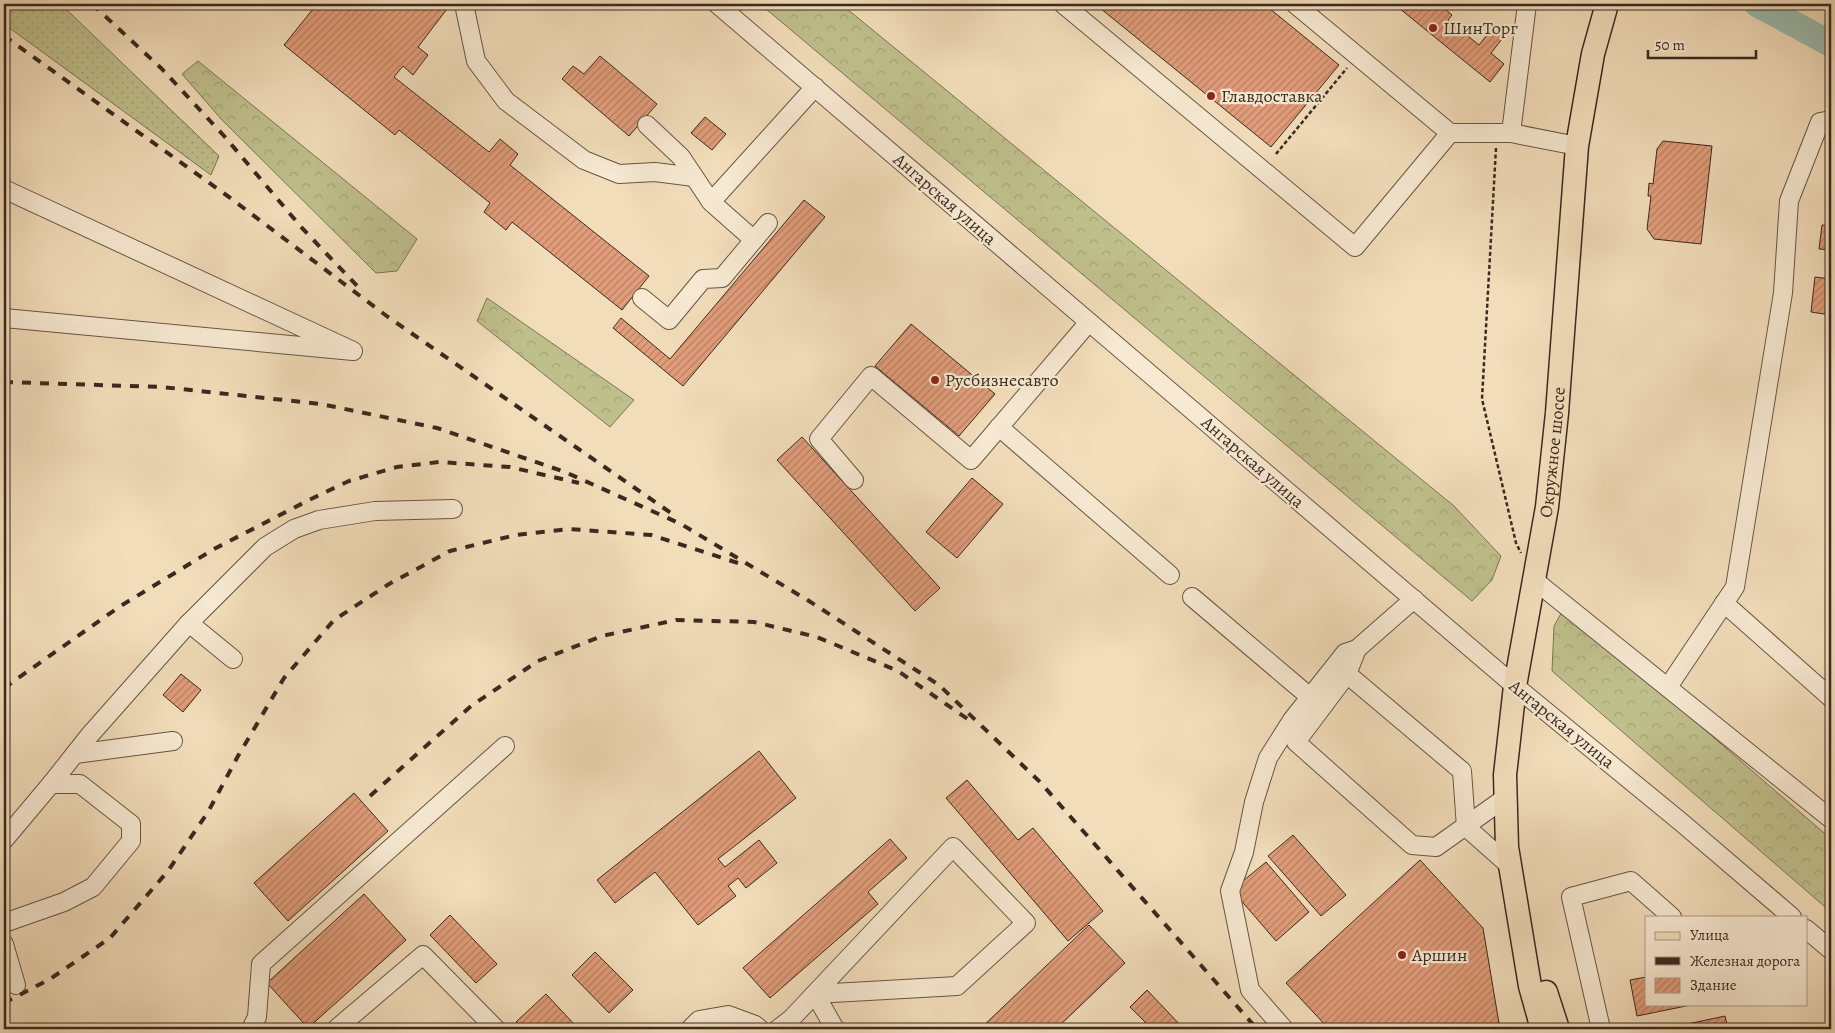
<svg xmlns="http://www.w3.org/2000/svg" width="1835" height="1033" font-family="Alegreya,serif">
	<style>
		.grass { fill: url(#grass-dots); stroke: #7c7456 }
		.forest { fill: url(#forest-crowns); stroke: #7c7456 }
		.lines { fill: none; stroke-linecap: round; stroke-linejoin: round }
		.river { stroke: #9bbbb0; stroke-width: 26 }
		.building { fill: url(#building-hatch); stroke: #392920 }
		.minor-casing { stroke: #675646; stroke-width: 20 }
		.major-casing { stroke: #392920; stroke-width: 25 }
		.path { stroke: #392920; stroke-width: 2.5; stroke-dasharray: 4 2.5; stroke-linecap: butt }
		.minor { stroke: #f7e9d2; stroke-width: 18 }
		.major { stroke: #f2ddba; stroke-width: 22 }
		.rail { stroke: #392920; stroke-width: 4; stroke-dasharray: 9 9; stroke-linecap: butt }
		.poi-dot { fill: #8f2418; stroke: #f7e9d2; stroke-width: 2 }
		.labels { text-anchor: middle; stroke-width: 4.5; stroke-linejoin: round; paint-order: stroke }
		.poi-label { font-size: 18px; fill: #392920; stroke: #f7e9d2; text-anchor: start }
		.street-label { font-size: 18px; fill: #392920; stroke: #f7e9d2 }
	</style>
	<defs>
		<pattern id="grass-dots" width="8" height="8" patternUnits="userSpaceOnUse" patternTransform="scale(1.25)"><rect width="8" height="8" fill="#bfbf8c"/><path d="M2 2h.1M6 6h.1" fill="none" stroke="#a5a478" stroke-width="1.8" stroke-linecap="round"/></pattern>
		<pattern id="forest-crowns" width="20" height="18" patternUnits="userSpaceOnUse" patternTransform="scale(1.25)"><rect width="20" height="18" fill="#bfbf8c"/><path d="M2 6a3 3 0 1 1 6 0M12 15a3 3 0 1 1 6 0" fill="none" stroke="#a5a478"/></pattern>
		<pattern id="building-hatch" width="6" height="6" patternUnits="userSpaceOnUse" patternTransform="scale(1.25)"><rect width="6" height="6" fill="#e29d7a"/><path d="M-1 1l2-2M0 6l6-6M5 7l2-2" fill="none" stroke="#b88064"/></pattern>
	</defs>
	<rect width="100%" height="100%" fill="#f2ddba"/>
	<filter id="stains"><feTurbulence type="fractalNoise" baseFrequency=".004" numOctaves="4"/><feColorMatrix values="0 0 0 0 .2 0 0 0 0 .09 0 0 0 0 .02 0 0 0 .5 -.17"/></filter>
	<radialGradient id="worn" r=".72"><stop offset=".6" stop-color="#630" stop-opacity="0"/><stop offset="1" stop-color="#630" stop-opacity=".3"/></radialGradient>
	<!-- grass -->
	<path class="grass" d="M4,4H57L68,11L219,156L211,175L4,24Z"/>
	<!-- forest -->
	<g class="forest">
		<path d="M760,4H841L1454,506L1501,556L1492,580L1472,601Z"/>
		<path d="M198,61L417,239L397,271L376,273L222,120L182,74Z"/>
		<path d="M487,298L634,400L610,427L477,321Z"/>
		<path d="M1564,608L1831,839V912L1552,671L1554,626Z"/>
	</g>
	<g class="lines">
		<!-- river -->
		<path class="river" d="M1757,4L1831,44"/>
	</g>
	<!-- building -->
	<g class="building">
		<path d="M317,4L450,5L418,47L428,55L413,75L403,66L394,77L489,152L500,139L518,154L510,165L649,276L622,310L512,222L506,230L484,212L490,203L399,130L395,135L284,45Z"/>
		<path d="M1095,4H1264L1339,65L1271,147Z"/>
		<path d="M1394,4H1439L1452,15L1448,20L1479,45L1495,25L1506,34L1491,53L1504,64L1490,82Z"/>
		<path d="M600,56L657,104L629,136L562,79L573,66L584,74Z"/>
		<path d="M705,117L726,134L712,150L691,133Z"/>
		<path d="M1663,141L1712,146L1701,244L1654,239L1647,229L1651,196H1648L1649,183L1653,184L1657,149Z"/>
		<path d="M804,200L825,217L683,386L613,328L621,318L670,359Z"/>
		<path d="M1822,225L1831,226V250L1819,249Z"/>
		<path d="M1815,277L1831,279V315L1811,312Z"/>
		<path d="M911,324L995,394L959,436L875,366Z"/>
		<path d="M802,437L940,588L915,611L777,460Z"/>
		<path d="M972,478L1003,504L957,558L926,532Z"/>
		<path d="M181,674L201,690L183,712L163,695Z"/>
		<path d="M759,751L796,798L718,859L725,867L759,840L777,863L746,888L738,878L728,886L736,896L698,925L655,872L615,903L597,880Z"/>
		<path d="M967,780L1018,840L1033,828L1103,911L1068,941L946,798Z"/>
		<path d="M354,793L388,831L288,921L254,883Z"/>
		<path d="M1293,835L1346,895L1321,916L1268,856Z"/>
		<path d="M890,839L907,858L868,892L878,904L770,998L743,968Z"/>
		<path d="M1420,860L1483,928L1500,1029H1329L1286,983Z"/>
		<path d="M1266,862L1309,912L1276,941L1232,890Z"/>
		<path d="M364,894L406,940L308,1028L267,983Z"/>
		<path d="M450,915L497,964L476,983L430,935Z"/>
		<path d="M1089,925L1125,963L1056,1029H980Z"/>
		<path d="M595,952L633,990L609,1013L572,975Z"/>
		<path d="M1646,977V1004H1696L1637,1016L1630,980Z"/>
		<path d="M1147,990L1184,1029H1152L1130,1007Z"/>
		<path d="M546,994L574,1024L568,1029H523L516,1022Z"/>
		<path d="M1725,1016L1728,1029H1664Z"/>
	</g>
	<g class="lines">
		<defs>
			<g id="minor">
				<path d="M464,4L476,61L506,101L584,160L619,174L655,172L694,177"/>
				<path d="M717,4L1515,686L1681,822L1792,917"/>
				<path d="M1063,4L1355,247L1450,133L1295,4"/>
				<path d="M647,125L681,157L711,202"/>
				<path d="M1450,133H1511L1577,146"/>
				<path d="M1511,133L1527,4"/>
				<path d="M4,189L353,351L4,318"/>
				<path d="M754,240L711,202L815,87"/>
				<path d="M642,298L669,320L703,279L722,278L768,223"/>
				<path d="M999,427L1170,575"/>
				<path d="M854,480L819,439L871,376L971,460L1089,322"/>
				<path d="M1534,580L1831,819"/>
				<path d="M1192,597L1310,697"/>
				<path d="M1414,599L1357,649L1347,674L1296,742L1412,845L1436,847L1505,798"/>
				<path d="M1724,603L1831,698"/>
				<path d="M189,623L265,547L294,529L319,520L375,511L453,509"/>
				<path d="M1347,674L1462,771L1466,827L1510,866"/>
				<path d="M1668,687L1735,587L1783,293L1789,201L1820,122L1831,120"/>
				<path d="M75,754L173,741"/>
				<path d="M51,784L89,736L189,623L233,659"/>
				<path d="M4,840L51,784H80L131,824V841L93,887L64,902L4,923"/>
				<path d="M1806,929L1831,950"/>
				<path d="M4,944L16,985"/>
				<path d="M815,994L835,1029"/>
				<path d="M251,1029L257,1017L261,964L505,746"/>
				<path d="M336,1029L423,955L496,1029"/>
				<path d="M690,1029L699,1020L728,1015L755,1025L760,1029"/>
				<path d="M778,1029L791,1019L953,847L1026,923L957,986L815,994"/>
				<path d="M1284,1029L1250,990L1230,891L1244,852L1254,802L1268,758L1292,720L1345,653L1357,649"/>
				<path d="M1601,1029L1571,897L1631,881L1672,917"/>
			</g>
			<g id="major">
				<path d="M1546,992L1558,1029"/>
				<path id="s1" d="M1542,1029L1530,986L1507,847L1505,775L1515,686L1547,507L1557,413L1577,146L1593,54L1607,4"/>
			</g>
		</defs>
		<!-- minor casing -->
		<use href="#minor" class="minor-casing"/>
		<!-- major casing -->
		<use href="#major" class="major-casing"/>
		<!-- path -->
		<g class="path">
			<path d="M1496,148L1482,399L1516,543L1521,553"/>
			<path d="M1276,154L1347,68"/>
		</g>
		<!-- minor -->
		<use href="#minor" class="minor"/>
		<!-- major -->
		<use href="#major" class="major"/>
		<!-- rail -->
		<g class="rail">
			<path d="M92,4L162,69L225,137L302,228L363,292"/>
			<path d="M4,36L229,197L388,317L671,513"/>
			<path d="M4,382L162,387L321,404L437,428L565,472L681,524L809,601L939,685L1040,782L1257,1029"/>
			<path d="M4,688L119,607L214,549L309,500L349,481L397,467L439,462L510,467L579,483"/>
			<path d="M370,796L471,706L538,661L602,636L676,620L754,622L817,637L898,671L969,720"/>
			<path d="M4,1003L50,979L110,938L168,871L208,812L238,756L284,678L334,620L389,584L450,551L516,535L569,529L651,535L738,563"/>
		</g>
	</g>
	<!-- markers -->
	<g class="poi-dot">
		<circle cx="1433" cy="28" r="5"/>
		<circle cx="1211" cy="96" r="5"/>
		<circle cx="935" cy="380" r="5"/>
		<circle cx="1402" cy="955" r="5"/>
	</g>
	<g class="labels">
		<!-- poi labels -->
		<g class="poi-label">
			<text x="1443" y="34">ШинТорг</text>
			<text x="1221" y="102">Главдоставка</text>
			<text x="945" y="386">Русбизнесавто</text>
			<text x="1412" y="961">Аршин</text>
		</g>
		<!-- street labels -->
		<g class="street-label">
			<text transform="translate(945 199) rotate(41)" y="6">Ангарская улица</text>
			<text dy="6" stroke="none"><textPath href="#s1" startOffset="584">Окружное шоссе</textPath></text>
			<text transform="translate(1253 462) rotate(41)" y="6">Ангарская улица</text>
			<text transform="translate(1562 724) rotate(39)" y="6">Ангарская улица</text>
		</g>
	</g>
	<!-- margin -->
	<rect width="1835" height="1033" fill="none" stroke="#f2ddba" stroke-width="20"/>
	<rect x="5" y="5" width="1825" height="1023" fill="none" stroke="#392920" stroke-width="2.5"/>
	<rect x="10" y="10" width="1815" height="1013" fill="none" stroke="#392920"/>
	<!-- legend -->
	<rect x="1645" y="916" width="162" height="90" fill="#f7e9d2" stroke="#ab9c8b"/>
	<rect x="1655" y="932" width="25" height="8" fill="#f2ddba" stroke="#ab9c8b"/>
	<text x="1690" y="940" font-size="15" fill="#392920">Улица</text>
	<rect x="1655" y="957" width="25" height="8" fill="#392920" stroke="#ab9c8b"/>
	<text x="1690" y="966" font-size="15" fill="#392920">Железная дорога</text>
	<rect x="1655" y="978" width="25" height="15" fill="url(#building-hatch)" stroke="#ab9c8b"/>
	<text x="1690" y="990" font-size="15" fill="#392920">Здание</text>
	<!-- scale -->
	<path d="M1648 50v8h108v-8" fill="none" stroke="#392920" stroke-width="2.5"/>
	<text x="1655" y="50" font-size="15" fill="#392920" stroke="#f7e9d2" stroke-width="4" paint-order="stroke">50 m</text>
	<rect width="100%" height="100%" filter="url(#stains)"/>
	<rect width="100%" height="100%" fill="url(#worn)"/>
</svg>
